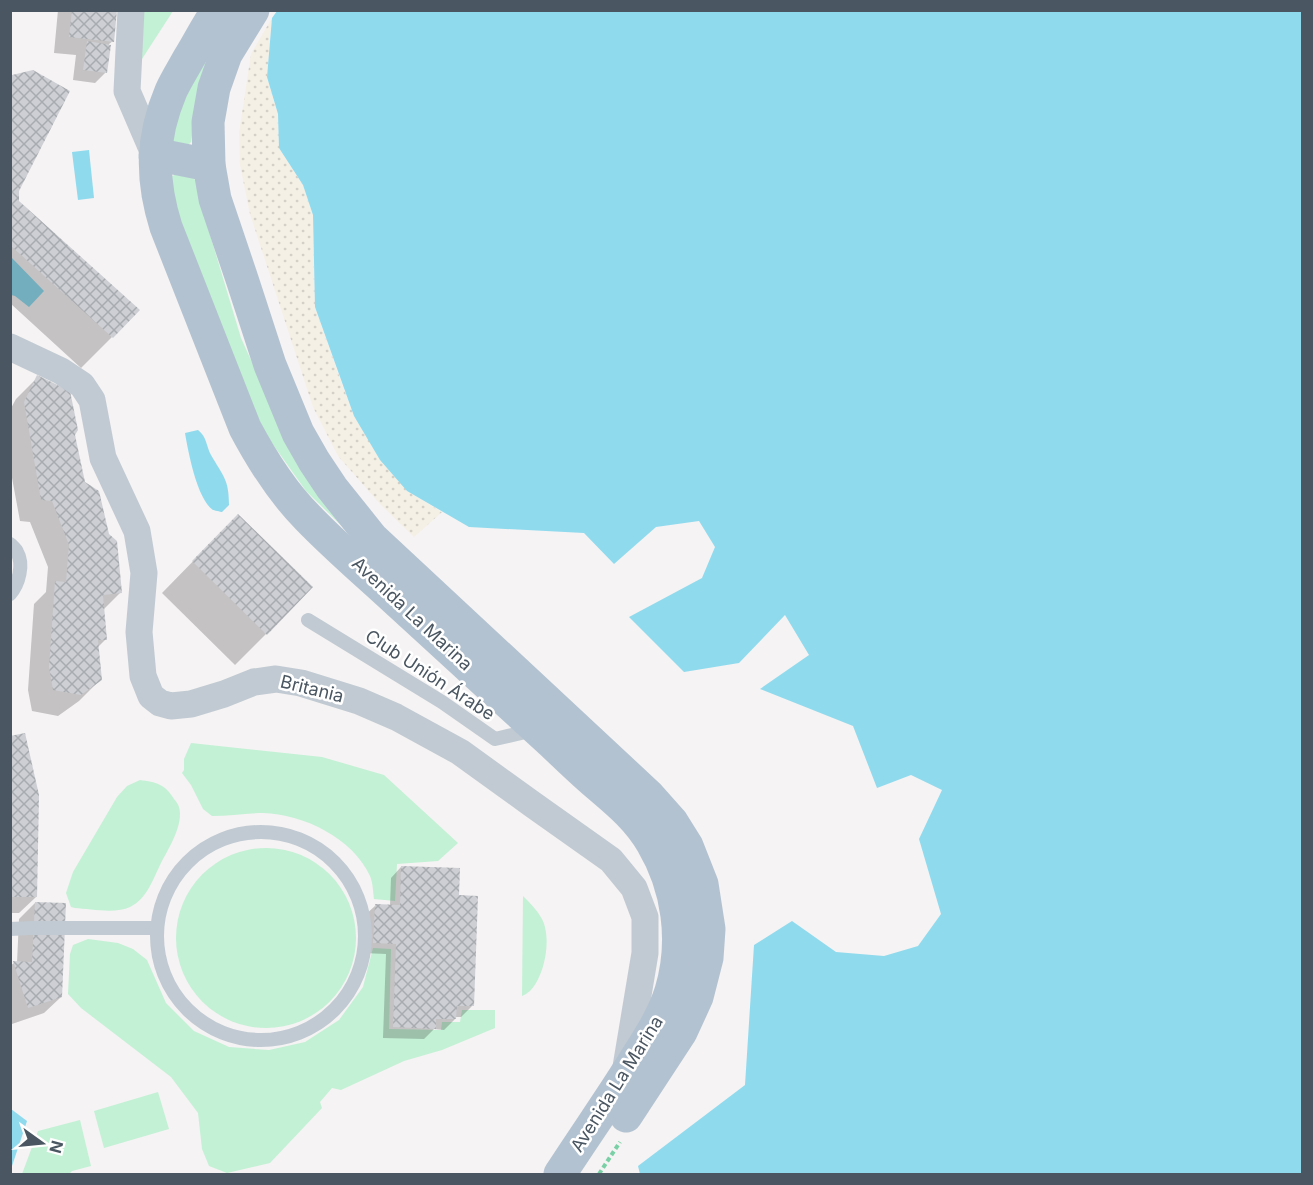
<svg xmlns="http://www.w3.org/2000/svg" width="1313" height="1185" font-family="Inter,sans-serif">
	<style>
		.green { fill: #c3f1d5 }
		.sand { fill: url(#sand-dots) }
		.water { fill: #90daee }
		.shadow { fill: #0003 }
		.building { fill: url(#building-cross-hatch) }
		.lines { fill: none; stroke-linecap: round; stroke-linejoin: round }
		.path { stroke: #7ad0a6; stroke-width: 4; stroke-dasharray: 4.5 3; stroke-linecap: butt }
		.lane { stroke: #c1cad2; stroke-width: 14 }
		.street { stroke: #c1cad2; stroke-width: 27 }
		.primary { stroke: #b3c2d1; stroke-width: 33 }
		.labels { text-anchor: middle; stroke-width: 5; stroke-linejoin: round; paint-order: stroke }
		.street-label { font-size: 18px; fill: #4a5661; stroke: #fff }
	</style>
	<defs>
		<pattern id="sand-dots" width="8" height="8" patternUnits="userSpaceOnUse" patternTransform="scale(1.5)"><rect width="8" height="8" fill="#f5f0e5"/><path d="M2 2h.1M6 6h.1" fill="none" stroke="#d4d0c7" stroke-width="1.8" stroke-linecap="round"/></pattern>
		<pattern id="building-cross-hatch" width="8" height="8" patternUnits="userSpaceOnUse" patternTransform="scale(1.5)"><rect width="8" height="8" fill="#cdcfd5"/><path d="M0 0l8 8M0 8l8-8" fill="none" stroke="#a8abb0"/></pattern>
	</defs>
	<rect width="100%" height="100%" fill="#f5f3f3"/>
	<!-- green -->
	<g class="green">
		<path d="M142,11H173L131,76Z"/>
		<path d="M215,39L198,93L191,142L183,151L166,137Z"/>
		<path d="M180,171L190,173L197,183L202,208L241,338L289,444L352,536L306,491L267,436L222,345L171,192V177Z"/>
		<path d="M191,743L322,757L384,775L458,843L438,861L397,864L395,901L374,899C373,892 373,883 370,876C353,838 303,814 263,813C246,813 229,816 212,816L203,809L191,785L182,773L184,770V759Z"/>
		<path d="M140,780C156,782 165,784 174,799C176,801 178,804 179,807C184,824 169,848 161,863C153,879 147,899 130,907C116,914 90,909 75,908L71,907L66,893L73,872L117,797L127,786Z"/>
		<circle cx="266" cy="938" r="90"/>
		<path d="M523,896C530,903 537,910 542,919C552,938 545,976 530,991C527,993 525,995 522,996Z"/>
		<path d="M88,939L118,943L133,949L147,960L166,1003L194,1031L229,1047L269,1050L305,1042L339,1020L363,987L373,948L391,949L389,1029L441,1030L442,1022H460L462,1010H495V1028L442,1050L404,1061L341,1090L332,1088L320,1102L322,1108L270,1163L227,1173L209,1166L202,1149L198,1113L171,1077L81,1008L68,994L70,954L73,945Z"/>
		<path d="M158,1092L169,1129L104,1148L94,1111Z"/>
		<path d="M80,1120L91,1166L72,1171L69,1174H22L38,1131Z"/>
	</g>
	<!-- sand -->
	<path class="sand" d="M272,18L267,77L278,114L279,148L303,185L313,215L315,307L338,373L354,416L407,491L442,512L414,537L380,504L338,456L313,407L250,214L240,165L239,133L251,54Z"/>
	<!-- water -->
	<g class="water">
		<path d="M277,11H1302V1174H640L638,1166L745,1085L754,945L792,921L836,952L884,956L918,946L941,914L919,839L942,790L911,775L877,788L853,726L760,689L809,655L785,615L739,663L684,672L629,617L702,578L715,547L699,521L656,527L614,564L584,533L469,527L407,491L380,460L354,416L315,307L313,215L303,185L279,148L278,114L267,77L272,18Z"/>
		<path d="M89,150L94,198L78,200L72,152Z"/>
		<path d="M11,257L44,291L29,307L15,296L11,295Z"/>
		<path d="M198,430C207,437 206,446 211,455C223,476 229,479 229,505L222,512C221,512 213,510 213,510C197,499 188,451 185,433Z"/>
		<path d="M11,1109L27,1121L11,1169Z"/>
	</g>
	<!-- shadow -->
	<g class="shadow">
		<path d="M58,10H116L113,41L109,44L106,72L95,83L73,80L76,55L54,53Z"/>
		<path d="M10,79L18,201L112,337L81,368L10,303Z"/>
		<path d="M38,377L74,435L84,483L121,592L103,610L106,639L98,647L101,679L79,701L58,716L32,711L28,690L34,604L46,592L48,567L30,522L20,521L10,467V410L16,399Z"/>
		<path d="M207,547L266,634L235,665L162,593Z"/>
		<path d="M10,737L36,897L19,913H10Z"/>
		<path d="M401,867L458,897L472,1006L461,1017H455V1019L444,1030L434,1029L424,1039L383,1038L386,954L363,953L364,916L375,906H390L391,878Z"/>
		<path d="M35,903L61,997L44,1013L12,1024L10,1019V966L14,963H17L19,919Z"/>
	</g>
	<!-- building -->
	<g class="building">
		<path d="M72,10H117L114,42L69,37Z"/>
		<path d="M87,41L111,45L107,73L83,70Z"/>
		<path d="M33,70L70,91L19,191V201L140,310L113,338L10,245V78L12,75Z"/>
		<path d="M37,375L70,391L78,430L75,435L85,482L99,491L109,534L117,541L122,593L103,595L107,640H98L102,680L81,695L53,690L49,667L55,581L66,582L69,545L52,501L41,500L24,402Z"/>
		<path d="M238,514L313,587L267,635L192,561Z"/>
		<path d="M25,733L39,795L37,897H10V736Z"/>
		<path d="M401,866L460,868L459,895L478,896L474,1006H457L456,1019H436V1029L393,1027L396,944L373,943L375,904L400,905Z"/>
		<path d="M35,902L66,903L62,997L28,1008L13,961L32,962Z"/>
	</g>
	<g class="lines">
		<!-- path -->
		<path class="path" d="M599,1174L620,1142"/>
		<!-- lane -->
		<g class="lane">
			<path d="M10,544C13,547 16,549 17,552C24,564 19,584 10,594"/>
			<path d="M308,620L442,702L495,739L534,730"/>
			<circle cx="261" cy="936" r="104"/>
			<path d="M10,929L32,928H156"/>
		</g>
		<!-- street -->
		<g class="street">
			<path d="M131,10L127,91L155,156"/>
			<path d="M10,347L61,371L82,385L92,400L103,458L137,531L144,573L139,632L143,676L151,696L160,703L171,706L191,704L224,694L254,682L276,679L301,683L359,701L396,717L460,752L532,804L611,860L634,888L645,917V953L626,1067"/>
		</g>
		<!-- primary -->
		<g class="primary">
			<path d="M218,10C207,25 199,42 189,58C183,69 176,80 171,91C151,138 151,179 166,227L245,428C262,460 282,492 308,518C337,548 369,575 399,603C450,649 500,696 551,742C567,757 583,773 600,787C620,804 639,820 652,843C678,887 686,941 671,991C663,1017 648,1039 633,1063C610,1100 584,1137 560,1174"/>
			<path d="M253,10L226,54L214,88L208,122L209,165L215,199L242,279L270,365L298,433L314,461L332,488L372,538L648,795L672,822L687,846L702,884L709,929L707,958L697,997L681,1032L626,1116"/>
			<path d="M155,156L169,157L209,165"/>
		</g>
	</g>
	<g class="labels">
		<!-- street labels -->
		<g class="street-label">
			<text transform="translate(412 614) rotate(43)" y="6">Avenida La Marina</text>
			<text transform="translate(430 675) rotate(33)" y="6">Club Unión Árabe</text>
			<text transform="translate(312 689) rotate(14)" y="6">Britania</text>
			<text transform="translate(617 1084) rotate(-58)" y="6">Avenida La Marina</text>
		</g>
	</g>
	<!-- border -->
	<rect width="1313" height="1185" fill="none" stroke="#4a5661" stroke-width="24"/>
	<!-- north arrow -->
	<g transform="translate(42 1143) rotate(105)" stroke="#ffffff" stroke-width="4.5" paint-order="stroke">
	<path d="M0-4.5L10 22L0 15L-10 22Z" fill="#4a5661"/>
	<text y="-9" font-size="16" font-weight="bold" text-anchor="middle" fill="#4a5661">N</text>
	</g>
</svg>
